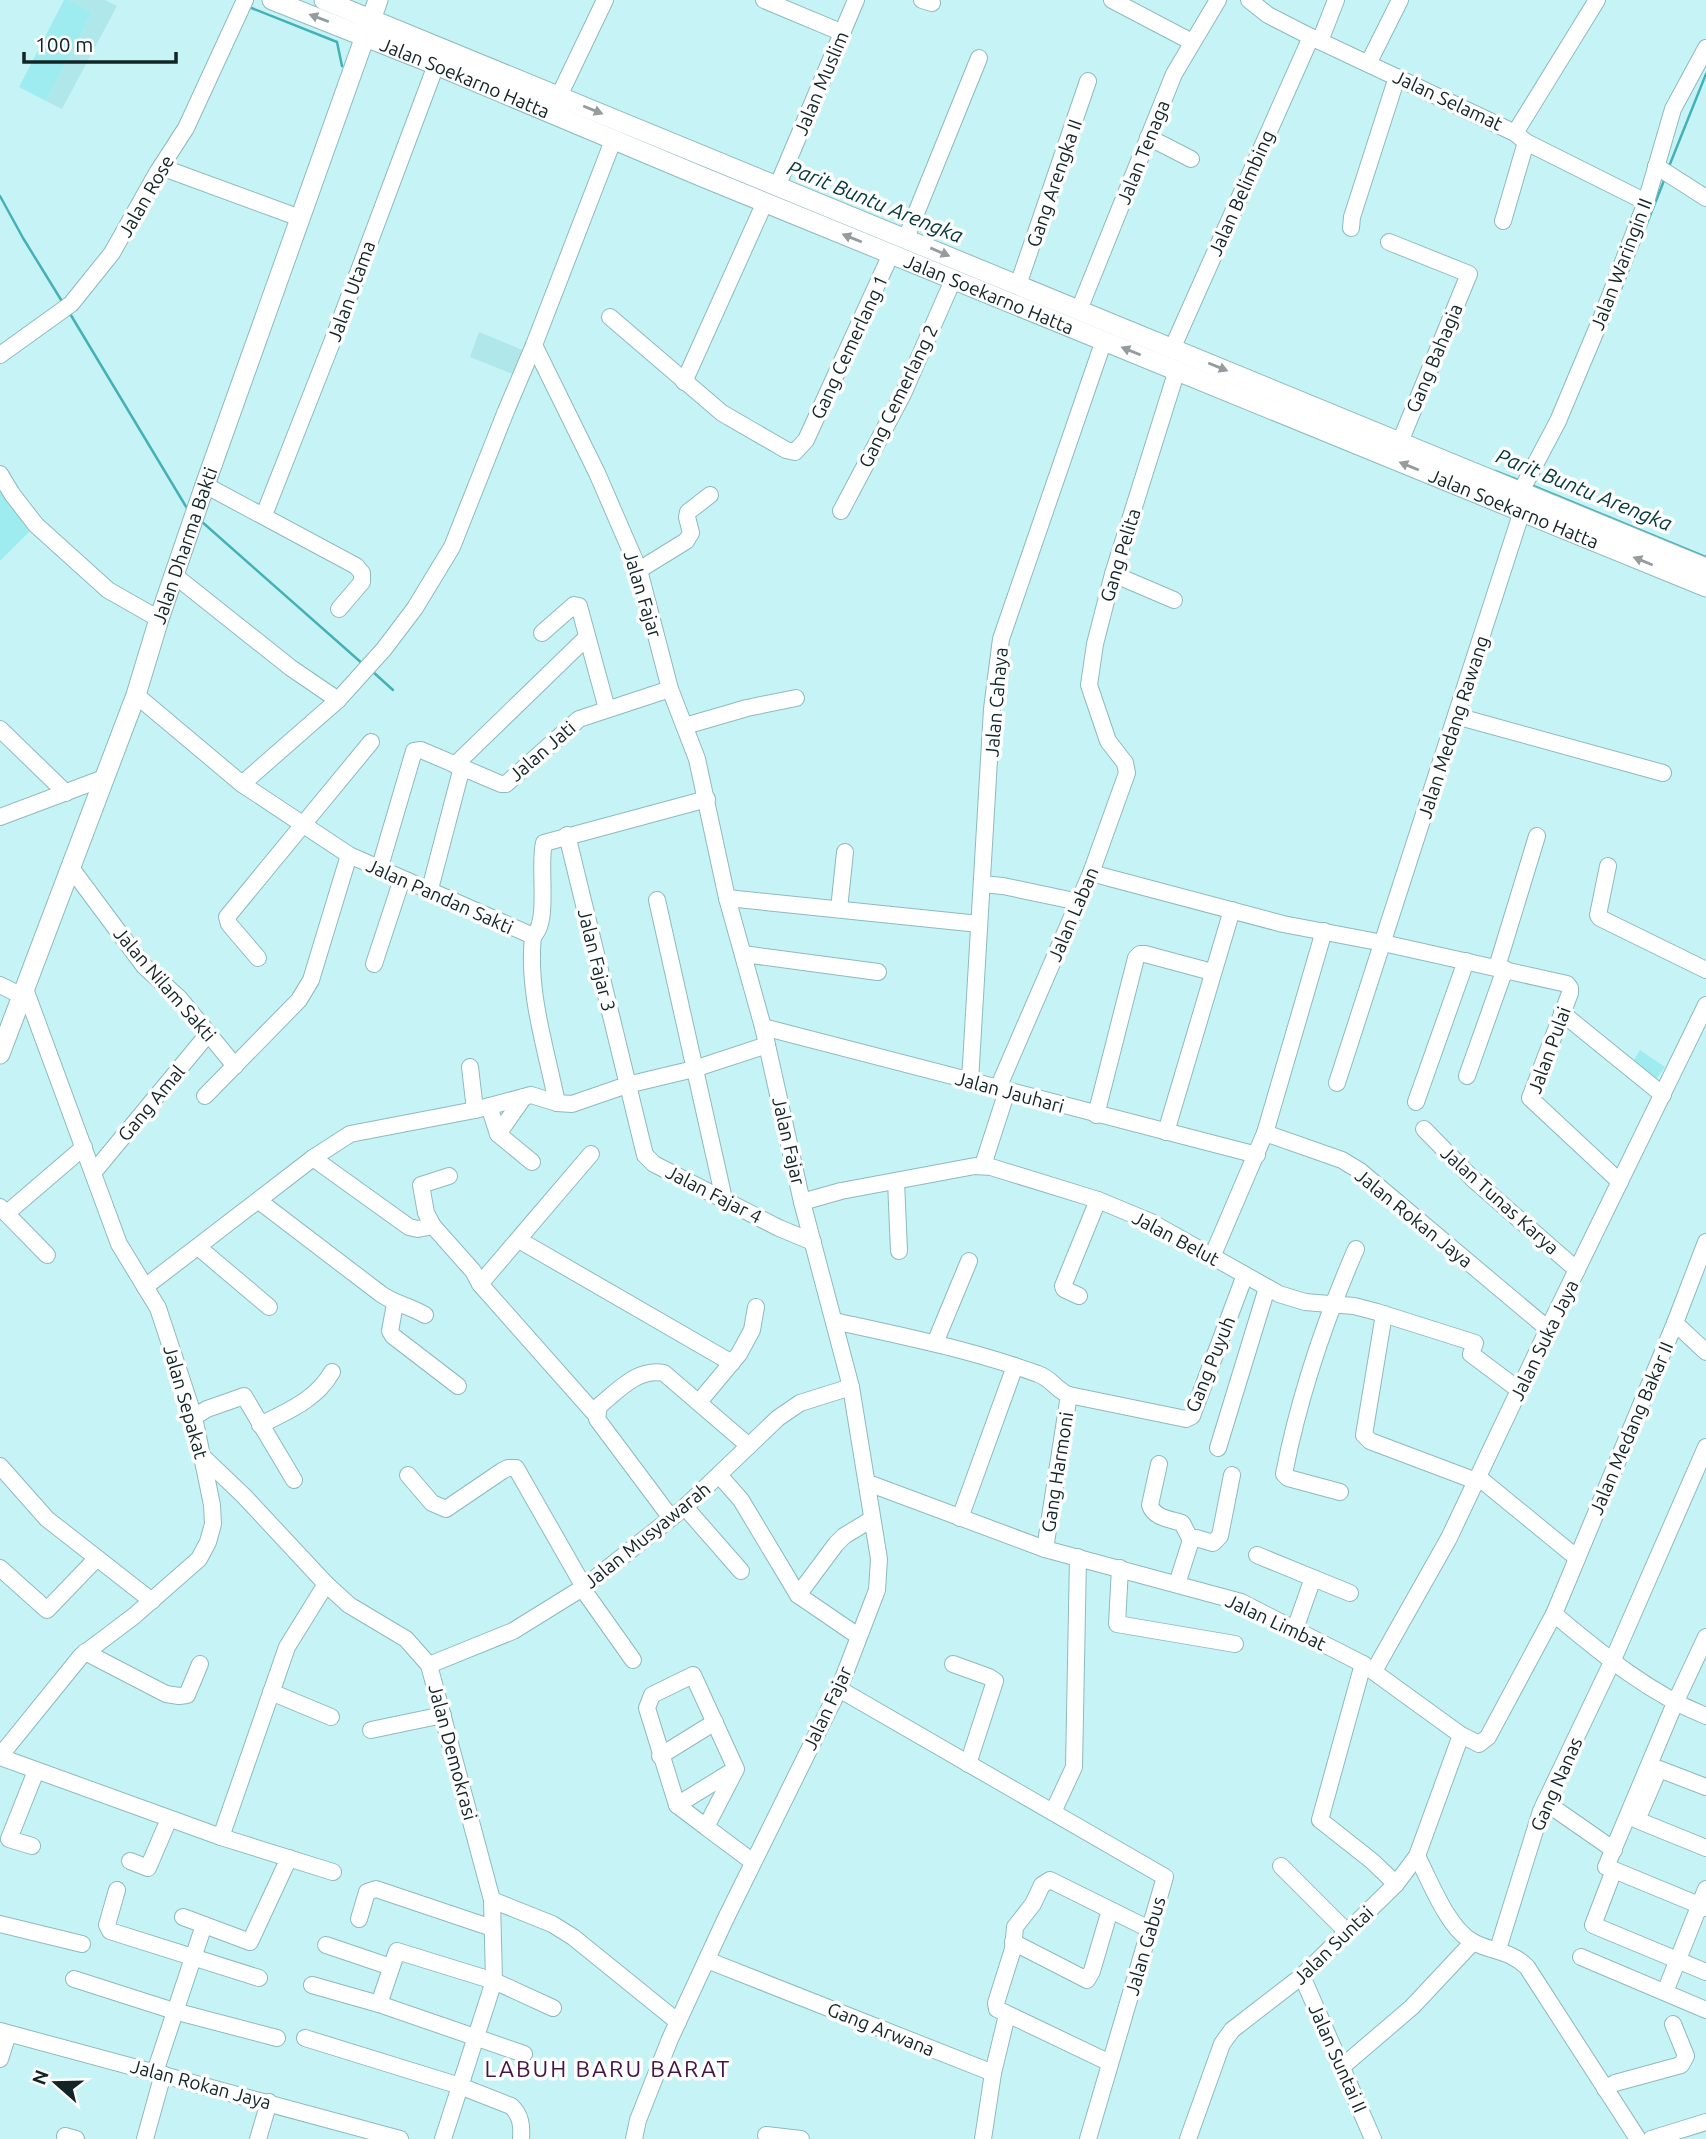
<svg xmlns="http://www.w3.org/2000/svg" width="1706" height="2139" font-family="Ubuntu,sans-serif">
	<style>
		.built { fill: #b0e7ea }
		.green { fill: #9fecf0 }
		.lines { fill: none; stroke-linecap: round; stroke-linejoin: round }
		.stream { stroke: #45b0b5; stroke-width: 2.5 }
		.minor-casing { stroke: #8ebabd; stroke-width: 18 }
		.major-casing { stroke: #8ebabd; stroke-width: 21 }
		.minor { stroke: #fff; stroke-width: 16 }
		.major { stroke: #fff; stroke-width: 19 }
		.oneway { fill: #949c9d }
		.labels { text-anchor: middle; stroke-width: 7; stroke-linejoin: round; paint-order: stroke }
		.street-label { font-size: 19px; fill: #122425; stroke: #fff }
		.water-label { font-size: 21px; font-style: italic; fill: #06393c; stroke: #fff }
		.quarter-label { font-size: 23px; letter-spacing: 2px; fill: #441546; stroke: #fff }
	</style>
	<rect width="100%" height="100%" fill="#c6f4f6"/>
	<!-- built -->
	<g class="built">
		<path d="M69,0H105L117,6L62,109L46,101L92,13Z"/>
		<path d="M479,332L525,351L515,375L470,357Z"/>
	</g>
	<!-- green -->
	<g class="green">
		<path d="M64,0H69L92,13L46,101L19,87Z"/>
		<path d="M0,488L31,530L0,561Z"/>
		<path d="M1640,1050L1665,1067L1654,1082L1630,1066Z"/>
	</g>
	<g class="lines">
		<!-- stream -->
		<g class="stream">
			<path d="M249,7L337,42L342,66"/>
			<path d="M1668,169L1706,74"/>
			<path d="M0,196L23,238L63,303"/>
			<path d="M1621,289L1665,178"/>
			<path d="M69,312L188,510"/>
			<path d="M1495,471L1518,480"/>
			<path d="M1531,485L1706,557"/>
			<path d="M201,521L364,665"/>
			<path d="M372,671L393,690"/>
		</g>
		<defs>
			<g id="minor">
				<path d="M764,0L843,33"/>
				<path d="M922,0L932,3"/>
				<path d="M1112,0L1192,42"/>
				<path d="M1249,0L1268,15L1311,37L1515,133L1526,142L1646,202"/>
				<path d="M1320,41L1336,0"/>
				<path d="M1369,62L1400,0"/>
				<path d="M559,96L605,0"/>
				<path d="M1515,133L1597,0"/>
				<path d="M1148,137L1191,159"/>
				<path d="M614,138L534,345L597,473L639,570L670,689L697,759L727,898L763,1027L802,1202L851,1387L879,1559L877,1590L839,1689L725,1920L670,2039L638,2120L634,2139"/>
				<path d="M1656,166L1706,198"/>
				<path d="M161,167L300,218"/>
				<path d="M777,187L856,0"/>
				<path d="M1503,221L1526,142"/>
				<path d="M1351,228L1352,217L1397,77"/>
				<path d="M906,238L979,58"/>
				<path d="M1389,242L1469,274L1400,442"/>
				<path d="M1018,285L1088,81"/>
				<path d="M1079,310L1174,74L1218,0"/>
				<path d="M610,317L722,413L786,450L795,452L806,440L891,254"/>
				<path d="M1172,349L1311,37"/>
				<path d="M0,355L71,304L112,253L157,173L186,128L245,0"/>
				<path d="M684,382L765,202"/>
				<path d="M0,474L12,494L36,525L108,590L159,619"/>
				<path d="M205,485L356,566L362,573V582L339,609"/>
				<path d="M1520,493L1558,421L1603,314L1646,202L1673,109L1706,48"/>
				<path d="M841,511L903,394L953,280"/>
				<path d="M264,515L334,337L436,65"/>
				<path d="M639,570L686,541L691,533L687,517L688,512L710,495"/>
				<path d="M1113,574L1174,600"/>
				<path d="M174,575L291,668L338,700"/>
				<path d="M542,633L574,605L579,606L607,709"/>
				<path d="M136,695L242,784L349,855L533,936C550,923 538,865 544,843L707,799"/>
				<path d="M1456,716L1663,773"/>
				<path d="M685,726L747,708L796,698"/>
				<path d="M0,729L66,793"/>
				<path d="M455,765L586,638"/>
				<path d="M242,784L338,700L384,649L415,608L452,547L506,411L534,345"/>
				<path d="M0,817L104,778"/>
				<path d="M567,835L645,1155L654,1164L779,1228L813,1242"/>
				<path d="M1608,866L1598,915L1600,918L1706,970"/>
				<path d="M71,868L144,966L180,999L235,1066"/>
				<path d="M379,870L414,751L421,750L501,784H506L579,719L670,689"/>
				<path d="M1091,873L1283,924L1383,943L1567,984L1570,988V993L1530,1098L1620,1182"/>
				<path d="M982,884L1003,886L1079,902"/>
				<path d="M430,889L462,767"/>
				<path d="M727,898L979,924"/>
				<path d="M657,900L724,1199"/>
				<path d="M839,909L845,852"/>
				<path d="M533,936C527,992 546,1048 557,1103"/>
				<path d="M743,954L878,972"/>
				<path d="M258,958L229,924L227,917L371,742"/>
				<path d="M374,964L402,879"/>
				<path d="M1497,967L1537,836"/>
				<path d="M0,985L22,996"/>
				<path d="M1562,1013L1663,1095"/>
				<path d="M763,1027L1257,1155"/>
				<path d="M470,1067L475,1110"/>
				<path d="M1467,1076L1505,969"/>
				<path d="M970,1081L992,709L1001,639L1104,340"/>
				<path d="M1337,1083L1522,511"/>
				<path d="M998,1088L1091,873L1127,773L1125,763L1108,741L1089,685L1095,644L1113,574L1177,370"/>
				<path d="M205,1096L299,1000L311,980L349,855"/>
				<path d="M1416,1102L1466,961"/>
				<path d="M489,1106L498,1134L532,1162"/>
				<path d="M1096,1115L1136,958L1140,954H1145L1212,972"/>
				<path d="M1424,1129L1474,1180L1577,1270"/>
				<path d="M1166,1132L1232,910"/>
				<path d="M1265,1133L1342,1160L1360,1171L1548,1329"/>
				<path d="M498,1134L524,1097"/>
				<path d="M313,1158L409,1227L418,1229L433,1226L426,1213L421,1185L449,1176"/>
				<path d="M983,1165L1007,1091"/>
				<path d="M93,1173L208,1034"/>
				<path d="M896,1181L899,1251"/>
				<path d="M259,1201L381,1294C395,1304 410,1306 425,1315"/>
				<path d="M802,1202L841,1191L975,1166L991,1167L1098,1200L1151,1222L1279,1294L1305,1302L1354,1306L1377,1312L1475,1343L1471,1354L1519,1390"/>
				<path d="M0,1207L47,1255"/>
				<path d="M7,1213L84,1147"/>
				<path d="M433,1226L473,1271L480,1284L596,1415"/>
				<path d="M519,1240L732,1363"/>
				<path d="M198,1247L269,1307"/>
				<path d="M1212,1257L1265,1133L1324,931"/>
				<path d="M480,1284L591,1154"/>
				<path d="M145,1287L313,1158L350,1134L475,1110L531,1095L557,1103L572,1104L627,1085L694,1069L767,1045"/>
				<path d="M1079,1296L1064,1289L1063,1286L1098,1200"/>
				<path d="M395,1304L390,1331L393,1336L458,1386"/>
				<path d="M1384,1314L1364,1435L1370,1441L1476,1481"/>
				<path d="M834,1321C903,1336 972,1350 1038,1374C1051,1378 1056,1390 1069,1395L1186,1419L1192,1416L1245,1275"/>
				<path d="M1675,1323L1706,1352"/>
				<path d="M935,1343L969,1261"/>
				<path d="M699,1402L739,1354L752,1330L756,1307"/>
				<path d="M194,1417L207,1409L244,1396L294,1480"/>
				<path d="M260,1425C288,1411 316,1400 332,1372"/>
				<path d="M1218,1448L1267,1288"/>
				<path d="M202,1456L244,1496L326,1584L349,1605L406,1639L429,1665L492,1900L494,1981L443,2139"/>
				<path d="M1159,1464L1150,1505C1154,1518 1170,1519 1182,1523L1191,1540"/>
				<path d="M0,1466L47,1519L152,1601"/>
				<path d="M408,1475L432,1503L446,1509L502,1471L508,1468H516L584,1587"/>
				<path d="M719,1475L741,1500L798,1595L858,1636"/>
				<path d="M1478,1477L1577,1558"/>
				<path d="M868,1483L1045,1549L1241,1602L1363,1664L1461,1735L1479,1744L1488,1737L1554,1614L1675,1323L1706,1242"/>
				<path d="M1340,1492L1288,1478L1284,1474C1299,1397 1325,1320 1356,1249"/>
				<path d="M685,1507L741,1571"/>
				<path d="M671,1518L597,1419L599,1406C619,1390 637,1368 664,1373L749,1446"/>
				<path d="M960,1518L1015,1366"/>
				<path d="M1045,1549L1069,1395"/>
				<path d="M1257,1555L1313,1578L1295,1629"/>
				<path d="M0,1568L47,1610L97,1558"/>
				<path d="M1120,1568L1117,1624L1235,1644"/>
				<path d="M1313,1578L1350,1593"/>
				<path d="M1177,1584L1191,1540L1196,1538L1213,1543L1220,1536L1232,1475"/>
				<path d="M582,1588L633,1660"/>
				<path d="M798,1595L836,1544L844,1536L872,1519"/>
				<path d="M1554,1614C1601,1653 1648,1693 1706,1716"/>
				<path d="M85,1652L166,1694L179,1696L187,1695L200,1664"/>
				<path d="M953,1664L989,1677L995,1681L968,1764"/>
				<path d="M1363,1664L1320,1820L1372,1861L1396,1884"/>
				<path d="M429,1665L513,1631L584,1587L685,1507L778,1418L800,1403L851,1387"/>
				<path d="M1374,1671L1449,1538L1548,1329L1706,1005"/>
				<path d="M839,1689L1165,1877L1088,2139"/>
				<path d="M271,1692L331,1717"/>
				<path d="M371,1730L443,1715"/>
				<path d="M0,1756L81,1656L134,1616L199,1559L208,1542L213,1524L212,1505L194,1417L158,1308L119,1244L25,989"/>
				<path d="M660,1756L715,1722"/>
				<path d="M0,1757L221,1837L333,1872"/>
				<path d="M1706,1787L1659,1769L1637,1820L1706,1848"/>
				<path d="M1545,1802L1614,1850"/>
				<path d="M677,1805L734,1770"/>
				<path d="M1053,1812L1074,1767L1078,1557"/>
				<path d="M706,1827L677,1805L647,1708L652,1695L693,1675L736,1769L706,1827L753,1862"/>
				<path d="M221,1837L287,1647L326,1584"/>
				<path d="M32,1846L9,1839L36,1771"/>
				<path d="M1417,1856C1430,1881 1448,1929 1473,1942C1492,1952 1510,1950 1527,1967L1638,2139"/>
				<path d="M130,1861L148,1868L169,1819"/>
				<path d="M1281,1866L1347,1932"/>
				<path d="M1606,1867L1675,1703L1706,1637"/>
				<path d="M117,1890L107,1925L110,1931L259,1978"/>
				<path d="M492,1900L552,1924L573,1937L678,2022"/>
				<path d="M1706,1908L1614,1870L1593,1925L1706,1972"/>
				<path d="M183,1917L250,1942L289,1858"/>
				<path d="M359,1919L367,1892L376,1889L492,1928"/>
				<path d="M0,1924L82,1944"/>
				<path d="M1013,1942L1087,1980L1092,1971L1110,1910"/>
				<path d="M326,1945L391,1967"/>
				<path d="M1498,1949L1541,1811L1612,1662L1706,1447"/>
				<path d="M1581,1957L1706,2010"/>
				<path d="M707,1960L993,2073L983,2139"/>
				<path d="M1302,1976L1373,2139"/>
				<path d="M74,1979L174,2011L277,2038"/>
				<path d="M312,1985L379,2004L524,2054"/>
				<path d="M1665,1992L1706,1889"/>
				<path d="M379,2004L397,1951L494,1981L553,2008"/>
				<path d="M0,2031L400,2139"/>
				<path d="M305,2038L460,2086L511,2106C521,2115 522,2126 521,2139"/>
				<path d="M0,2059L8,2034"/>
				<path d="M1110,2063L997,2009L996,2003L1013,1949L1015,1927L1033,1904L1042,1885L1050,1880L1149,1929"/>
				<path d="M1343,2066L1412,2007L1473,1942"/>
				<path d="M155,2072L204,1925"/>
				<path d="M993,2073L1007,2015"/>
				<path d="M1605,2089L1615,2083L1681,2065L1686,2056L1673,2024"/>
				<path d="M766,2135L801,2139"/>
				<path d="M65,2136L76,2139"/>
				<path d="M145,2139L163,2074"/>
				<path d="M258,2139L269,2102"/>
				<path d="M1188,2139L1222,2044L1232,2030L1302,1976L1396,1884L1417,1856L1461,1735"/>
				<path d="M1651,2139L1706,2122"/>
			</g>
			<g id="major">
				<path id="s1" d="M272,0L436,65L705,178L1706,587"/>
				<path d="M324,0L1706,568"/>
				<path id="s2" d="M0,1054L136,695L159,619L205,485L378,0"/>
			</g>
		</defs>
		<!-- minor casing -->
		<use href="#minor" class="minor-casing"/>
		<!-- major casing -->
		<use href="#major" class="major-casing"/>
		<!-- minor -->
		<use href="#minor" class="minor"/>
		<!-- major -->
		<use href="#major" class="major"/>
	</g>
	<!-- one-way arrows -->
	<defs><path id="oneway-solid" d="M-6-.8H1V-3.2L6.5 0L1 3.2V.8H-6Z" transform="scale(1.75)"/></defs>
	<g class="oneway">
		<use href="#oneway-solid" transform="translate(319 18) rotate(-159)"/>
		<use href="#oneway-solid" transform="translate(593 110) rotate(22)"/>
		<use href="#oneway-solid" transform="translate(852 238) rotate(-158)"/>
		<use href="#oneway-solid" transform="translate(940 252) rotate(23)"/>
		<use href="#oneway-solid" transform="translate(1131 351) rotate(-158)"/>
		<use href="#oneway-solid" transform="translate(1218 367) rotate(22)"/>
		<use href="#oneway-solid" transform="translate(1409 466) rotate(-158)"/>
		<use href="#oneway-solid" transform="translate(1643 561) rotate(-158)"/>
	</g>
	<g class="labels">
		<!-- street labels -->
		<g class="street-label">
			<text dy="7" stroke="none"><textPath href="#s1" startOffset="208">Jalan Soekarno Hatta</textPath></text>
			<text transform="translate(821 83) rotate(-67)" y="7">Jalan Muslim</text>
			<text transform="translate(1448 100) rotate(25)" y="7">Jalan Selamat</text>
			<text transform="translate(1143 152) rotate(-68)" y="7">Jalan Tenaga</text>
			<text transform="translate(1054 183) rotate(-71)" y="7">Gang Arengka II</text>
			<text transform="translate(1241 193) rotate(-66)" y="7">Jalan Belimbing</text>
			<text transform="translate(146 196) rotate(-60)" y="7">Jalan Rose</text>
			<text transform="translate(1621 264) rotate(-69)" y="7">Jalan Waringin II</text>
			<text transform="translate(351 291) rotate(-70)" y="7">Jalan Utama</text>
			<text dy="7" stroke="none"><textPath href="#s1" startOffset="775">Jalan Soekarno Hatta</textPath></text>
			<text transform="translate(849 347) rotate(-65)" y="7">Gang Cemerlang 1</text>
			<text transform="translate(1434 358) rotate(-67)" y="7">Gang Bahagia</text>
			<text transform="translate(898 396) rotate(-64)" y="7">Gang Cemerlang 2</text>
			<text dy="7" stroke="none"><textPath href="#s1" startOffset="1342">Jalan Soekarno Hatta</textPath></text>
			<text dy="7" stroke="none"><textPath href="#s2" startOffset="541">Jalan Dharma Bakti</textPath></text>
			<text transform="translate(1120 555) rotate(-73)" y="7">Gang Pelita</text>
			<text transform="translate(643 594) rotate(73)" y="7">Jalan Fajar</text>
			<text transform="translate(996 702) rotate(-85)" y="7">Jalan Cahaya</text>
			<text transform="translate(1453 727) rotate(-72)" y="7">Jalan Medang Rawang</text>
			<text transform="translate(542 751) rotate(-41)" y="7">Jalan Jati</text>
			<text transform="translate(440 896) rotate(24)" y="7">Jalan Pandan Sakti</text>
			<text transform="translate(1073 914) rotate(-67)" y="7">Jalan Laban</text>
			<text transform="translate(597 960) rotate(76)" y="7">Jalan Fajar 3</text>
			<text transform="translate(165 984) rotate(49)" y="7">Jalan Nilam Sakti</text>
			<text transform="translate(1549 1050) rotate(-70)" y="7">Jalan Pulai</text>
			<text transform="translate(1010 1092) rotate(15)" y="7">Jalan Jauhari</text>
			<text transform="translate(151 1103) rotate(-50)" y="7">Gang Amal</text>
			<text transform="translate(789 1141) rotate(77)" y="7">Jalan Fajar</text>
			<text transform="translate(714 1194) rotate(27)" y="7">Jalan Fajar 4</text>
			<text transform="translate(1500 1200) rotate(42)" y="7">Jalan Tunas Karya</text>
			<text transform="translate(1414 1218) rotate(39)" y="7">Jalan Rokan Jaya</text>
			<text transform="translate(1176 1238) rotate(28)" y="7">Jalan Belut</text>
			<text transform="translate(1544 1340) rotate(-64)" y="7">Jalan Suka Jaya</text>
			<text transform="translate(1210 1364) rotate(-68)" y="7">Gang Puyuh</text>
			<text transform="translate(186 1402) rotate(74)" y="7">Jalan Sepakat</text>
			<text transform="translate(1631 1428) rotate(-67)" y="7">Jalan Medang Bakar II</text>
			<text transform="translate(1057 1472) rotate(-81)" y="7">Gang Harmoni</text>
			<text transform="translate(647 1535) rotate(-39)" y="7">Jalan Musyawarah</text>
			<text transform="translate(1276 1622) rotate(25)" y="7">Jalan Limbat</text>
			<text transform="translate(827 1708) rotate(-65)" y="7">Jalan Fajar</text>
			<text transform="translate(453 1752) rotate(75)" y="7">Jalan Demokrasi</text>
			<text transform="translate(1556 1784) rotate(-66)" y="7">Gang Nanas</text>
			<text transform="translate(1333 1945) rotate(-44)" y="7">Jalan Suntai</text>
			<text transform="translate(1145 1946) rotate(-74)" y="7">Jalan Gabus</text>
			<text transform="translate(881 2029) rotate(22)" y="7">Gang Arwana</text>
			<text transform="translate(1338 2058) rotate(66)" y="7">Jalan Suntai II</text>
			<text transform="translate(201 2084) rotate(15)" y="7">Jalan Rokan Jaya</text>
		</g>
		<!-- water labels -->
		<g class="water-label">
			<text transform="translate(875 202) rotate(22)" y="7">Parit Buntu Arengka</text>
			<text transform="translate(1584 490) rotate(22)" y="7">Parit Buntu Arengka</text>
		</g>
		<!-- quarter labels -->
		<g class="quarter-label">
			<text x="608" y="2077">LABUH BARU BARAT</text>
		</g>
	</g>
	<!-- north arrow -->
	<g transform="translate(56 2083) rotate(290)" stroke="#ffffff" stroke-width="5" paint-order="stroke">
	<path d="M0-5L12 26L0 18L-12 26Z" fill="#122425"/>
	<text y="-10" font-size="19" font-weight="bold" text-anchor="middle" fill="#122425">N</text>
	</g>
	<!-- scale -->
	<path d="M24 52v10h152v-10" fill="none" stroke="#122425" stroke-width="3.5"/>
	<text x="35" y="52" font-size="21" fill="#122425" stroke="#ffffff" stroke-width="5" paint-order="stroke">100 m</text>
</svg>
